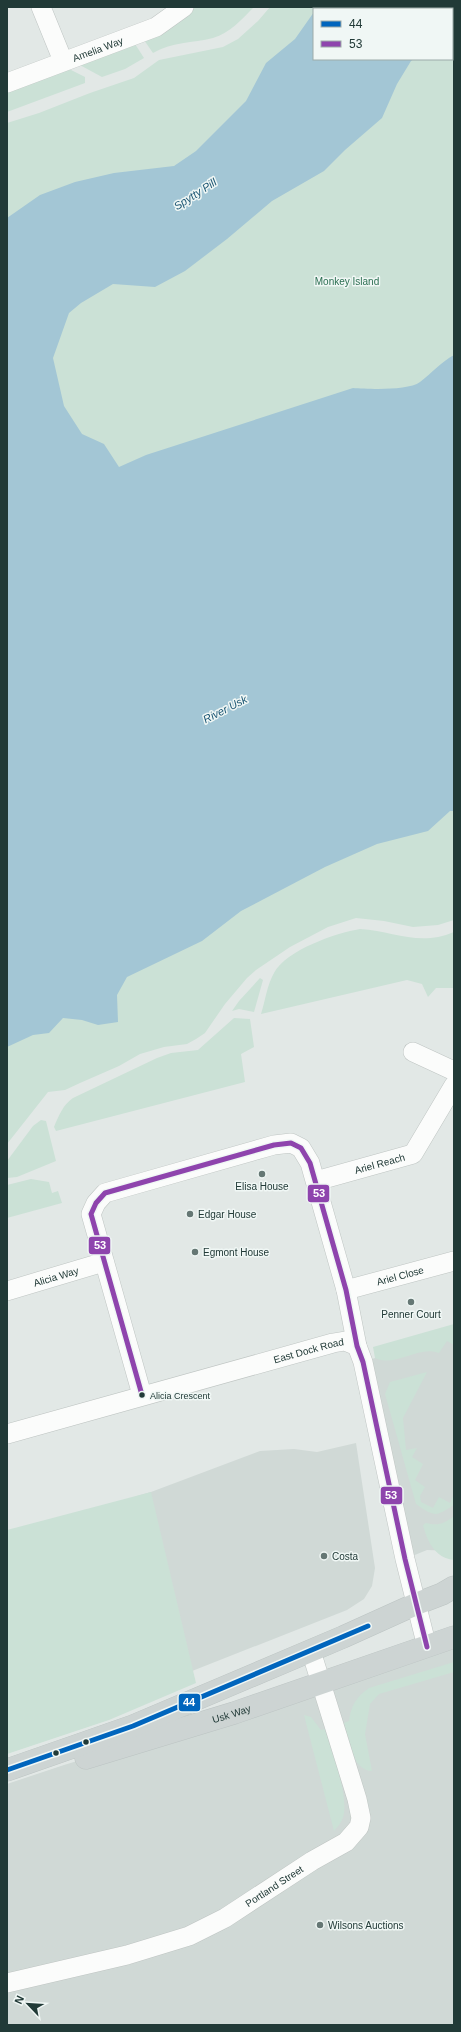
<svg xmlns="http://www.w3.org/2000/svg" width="461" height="2032" font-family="Arial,sans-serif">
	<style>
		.built { fill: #d0d9d6 }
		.green { fill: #cbe1d6; fill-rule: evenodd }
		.water { fill: #a3c6d5 }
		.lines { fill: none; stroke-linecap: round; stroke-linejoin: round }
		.minor-casing { stroke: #bfc5c3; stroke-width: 20 }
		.major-casing { stroke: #bcc4c3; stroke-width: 23 }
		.minor { stroke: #fbfcfb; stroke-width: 19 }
		.major { stroke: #cdd4d3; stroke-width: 22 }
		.bus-1-casing { stroke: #f0f7f5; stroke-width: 8 }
		.bus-2-casing { stroke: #f0f7f5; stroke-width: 8 }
		.bus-1 { stroke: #0065bd; stroke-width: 5 }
		.bus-2 { stroke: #8e44ad; stroke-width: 5 }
		.poi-dot { fill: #657774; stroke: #f0f7f5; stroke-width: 1.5 }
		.bus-dot { fill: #213a37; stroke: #f0f7f5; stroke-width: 1.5 }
		.labels { text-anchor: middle; stroke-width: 3; stroke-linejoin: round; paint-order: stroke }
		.bus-label { font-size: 9px; fill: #213a37; stroke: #f0f7f5; text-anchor: start }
		.street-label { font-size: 10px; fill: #213a37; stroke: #f0f7f5 }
		.park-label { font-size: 10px; fill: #2c6f52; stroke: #f0f7f5 }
		.poi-label { font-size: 10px; fill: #213a37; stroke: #f0f7f5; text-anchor: start }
		.water-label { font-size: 11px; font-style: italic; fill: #1d5774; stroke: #f0f7f5 }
		.line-badge { stroke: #f0f7f5; stroke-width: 1.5 }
		.badge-label { font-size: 11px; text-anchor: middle; font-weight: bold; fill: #fff }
	</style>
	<rect width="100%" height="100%" fill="#e2e8e6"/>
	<!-- built -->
	<g class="built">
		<path d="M454,1332V1551L427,1550L405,1559L363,1362Z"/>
		<path d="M356,1443L375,1568L372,1586L364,1599L347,1610L182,1675L137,1496L151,1492L260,1451L294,1449L317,1452Z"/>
		<path d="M454,1637V2025H7V1784L64,1765L234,1713Z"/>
	</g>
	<!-- green -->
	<g class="green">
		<path d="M188,7H254C242,19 230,33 213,38C193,43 171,42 153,53L144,40Z"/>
		<path d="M270,7H454V536L7,470V123L39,113L90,93L134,78L159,60L223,47L238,39L258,21ZM314,9H452V59H314Z"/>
		<path d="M135,44L144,58L125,69L102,77L78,64Z"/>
		<path d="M67,68L85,77V83L7,112V89Z"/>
		<path d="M454,735V920L438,925L413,927L384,921L356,918L328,927L290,947L256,970L247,978L225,1004L205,1033L196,1039L187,1044L164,1047L140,1054L119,1066L80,1083L65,1090L48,1092L7,1144V949Z"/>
		<path d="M360,929C394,931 419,947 454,932V988H436L428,997L422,984L407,980L261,1014C265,1002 267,985 274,973C286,950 336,933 360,929Z"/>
		<path d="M260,978L263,980L254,1012L239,1009L232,1011L239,1001Z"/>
		<path d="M234,1018L250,1019L254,1047L241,1054L245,1082L56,1131L54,1127C59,1115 63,1105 73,1098L157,1058L171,1053L198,1050Z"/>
		<path d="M41,1120L46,1121L56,1161L17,1177L7,1178V1161L33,1126Z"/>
		<path d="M31,1179L49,1182L52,1193L58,1191L62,1203L7,1218V1185Z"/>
		<path d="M454,1324V1345L447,1341L439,1353C418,1345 396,1368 375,1358L373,1347Z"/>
		<path d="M427,1372L403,1418L406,1450L417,1448L412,1457L423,1464L415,1480L425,1487L420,1496L421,1502L433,1508L439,1497L450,1503L454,1494V1505C436,1516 436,1518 416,1504L385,1394L390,1382Z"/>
		<path d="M151,1492L196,1683L109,1720L7,1754V1530Z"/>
		<path d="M454,1516V1560C435,1558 427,1541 423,1525L426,1523C438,1526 444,1524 454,1516Z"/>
		<path d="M454,1662V1672L379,1694L370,1704L365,1734L372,1771C352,1771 348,1738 344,1723L349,1721C351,1706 356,1697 369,1688Z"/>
		<path d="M304,1715L311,1717L321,1730L325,1729C332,1749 347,1792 344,1813C343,1820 339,1826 334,1831Z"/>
	</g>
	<!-- water -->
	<g class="water">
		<path d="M318,7H454V39L452,40V9H316Z"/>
		<path d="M314,12V59H414L411,61L397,84L382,118L345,150L324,171L272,201L227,239L185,271L155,287L113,284L81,303L69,313L53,358L64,406L82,434L104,444L119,467L146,455L353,388C368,389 408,391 420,382C432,373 441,362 454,355V811H450L428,831L377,844L325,867L241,911L202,941L127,977L117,995L118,1022L98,1025L82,1020L63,1018L49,1033L33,1035L7,1047V218L40,195L75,182L114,173L174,166L196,151L246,101L266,63L295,39Z"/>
	</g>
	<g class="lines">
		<defs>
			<g id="minor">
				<path d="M41,7L63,61"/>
				<path id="s1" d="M7,83L156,27L184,7"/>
				<path d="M413,1052L454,1071"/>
				<path id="s2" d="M316,1181L413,1154L454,1085"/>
				<path id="s3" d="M346,1290L454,1261"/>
				<path id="s4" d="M7,1291L104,1262"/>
				<path d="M142,1395L91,1214L96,1203L105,1193L274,1145L291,1143L301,1148L310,1163L346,1290L357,1346L363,1362L405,1559L427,1647"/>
				<path id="s5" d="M7,1434L333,1343L345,1341L357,1346"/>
				<path id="s6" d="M7,1983L127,1955L189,1936L225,1918L312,1861L346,1842L359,1827L361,1818L357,1799L311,1651"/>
			</g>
			<g id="major">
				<path id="s7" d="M86,1758L234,1713L454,1637"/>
				<path d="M7,1770L133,1726L343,1637L416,1604L442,1594L454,1587"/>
			</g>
		</defs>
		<!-- minor casing -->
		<use href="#minor" class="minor-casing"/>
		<!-- major casing -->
		<use href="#major" class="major-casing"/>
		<!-- minor -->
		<use href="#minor" class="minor"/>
		<!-- major -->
		<use href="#major" class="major"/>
		<defs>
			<path id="bus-1" d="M7,1770L133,1726L368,1626"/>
			<path id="bus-2" d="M142,1395L91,1214L96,1203L105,1193L274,1145L291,1143L301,1148L310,1163L346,1290L357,1346L363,1362L405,1559L427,1647"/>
		</defs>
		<!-- bus-1 casing -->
		<use href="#bus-1" class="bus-1-casing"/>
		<!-- bus-2 casing -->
		<use href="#bus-2" class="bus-2-casing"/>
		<!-- bus-1 -->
		<use href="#bus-1" class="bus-1"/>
		<!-- bus-2 -->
		<use href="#bus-2" class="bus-2"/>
	</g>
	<!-- markers -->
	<g class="poi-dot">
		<circle cx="262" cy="1174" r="4"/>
		<circle cx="190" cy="1214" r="4"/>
		<circle cx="195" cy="1252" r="4"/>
		<circle cx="411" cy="1302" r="4"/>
		<circle cx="324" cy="1556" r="4"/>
		<circle cx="320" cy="1925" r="4"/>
	</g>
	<g class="bus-dot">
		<circle cx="142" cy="1395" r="3.5"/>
		<circle cx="86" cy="1742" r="3.5"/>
		<circle cx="56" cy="1753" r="3.5"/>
	</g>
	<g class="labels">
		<!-- bus labels -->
		<g class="bus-label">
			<text x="150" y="1399">Alicia Crescent</text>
		</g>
		<!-- street labels -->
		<g class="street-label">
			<text dy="4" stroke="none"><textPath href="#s1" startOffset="97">Amelia Way</textPath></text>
			<text dy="4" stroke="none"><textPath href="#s2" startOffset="66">Ariel Reach</textPath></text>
			<text dy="4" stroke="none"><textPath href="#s3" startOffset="56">Ariel Close</textPath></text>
			<text dy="4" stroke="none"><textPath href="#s4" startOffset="51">Alicia Way</textPath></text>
			<text dy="4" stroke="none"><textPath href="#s5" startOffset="313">East Dock Road</textPath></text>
			<text dy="4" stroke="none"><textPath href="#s7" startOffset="152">Usk Way</textPath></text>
			<text dy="4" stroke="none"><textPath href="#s6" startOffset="287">Portland Street</textPath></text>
		</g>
		<!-- park labels -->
		<g class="park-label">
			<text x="347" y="285">Monkey Island</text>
		</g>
		<!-- poi labels -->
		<g class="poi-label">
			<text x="262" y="1190" text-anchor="middle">Elisa House</text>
			<text x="198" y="1218">Edgar House</text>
			<text x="203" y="1256">Egmont House</text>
			<text x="411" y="1318" text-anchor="middle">Penner Court</text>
			<text x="332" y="1560">Costa</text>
			<text x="328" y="1929">Wilsons Auctions</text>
		</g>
		<!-- water labels -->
		<g class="water-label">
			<text transform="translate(195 194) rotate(-33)" y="4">Spytty Pill</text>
			<text transform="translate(225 709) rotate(-27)" y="4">River Usk</text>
		</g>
	</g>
	<g class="line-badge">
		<rect x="307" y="1184" width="23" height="19" rx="4" fill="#8e44ad"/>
		<rect x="88" y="1236" width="23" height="19" rx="4" fill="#8e44ad"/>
		<rect x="380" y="1486" width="23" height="19" rx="4" fill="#8e44ad"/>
		<rect x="178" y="1693" width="23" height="19" rx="4" fill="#0065bd"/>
	</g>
	<g class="badge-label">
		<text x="319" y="1197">53</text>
		<text x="100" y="1249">53</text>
		<text x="391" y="1499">53</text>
		<text x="189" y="1706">44</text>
	</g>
	<!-- border -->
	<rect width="461" height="2032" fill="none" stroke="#213a37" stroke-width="16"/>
	<!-- legend -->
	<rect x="313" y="8" width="140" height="52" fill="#f0f7f5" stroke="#9daba9"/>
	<rect x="321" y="21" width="20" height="6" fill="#0065bd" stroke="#9daba9"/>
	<text x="349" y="28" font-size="12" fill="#213a37">44</text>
	<rect x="321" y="41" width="20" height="6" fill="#8e44ad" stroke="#9daba9"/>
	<text x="349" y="48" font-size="12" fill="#213a37">53</text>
	<!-- north arrow -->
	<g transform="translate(28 2004) rotate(295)" stroke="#f0f7f5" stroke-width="3" paint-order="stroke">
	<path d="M0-3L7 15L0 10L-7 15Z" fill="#213a37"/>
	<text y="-6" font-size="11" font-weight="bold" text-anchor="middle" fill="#213a37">N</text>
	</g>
</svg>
